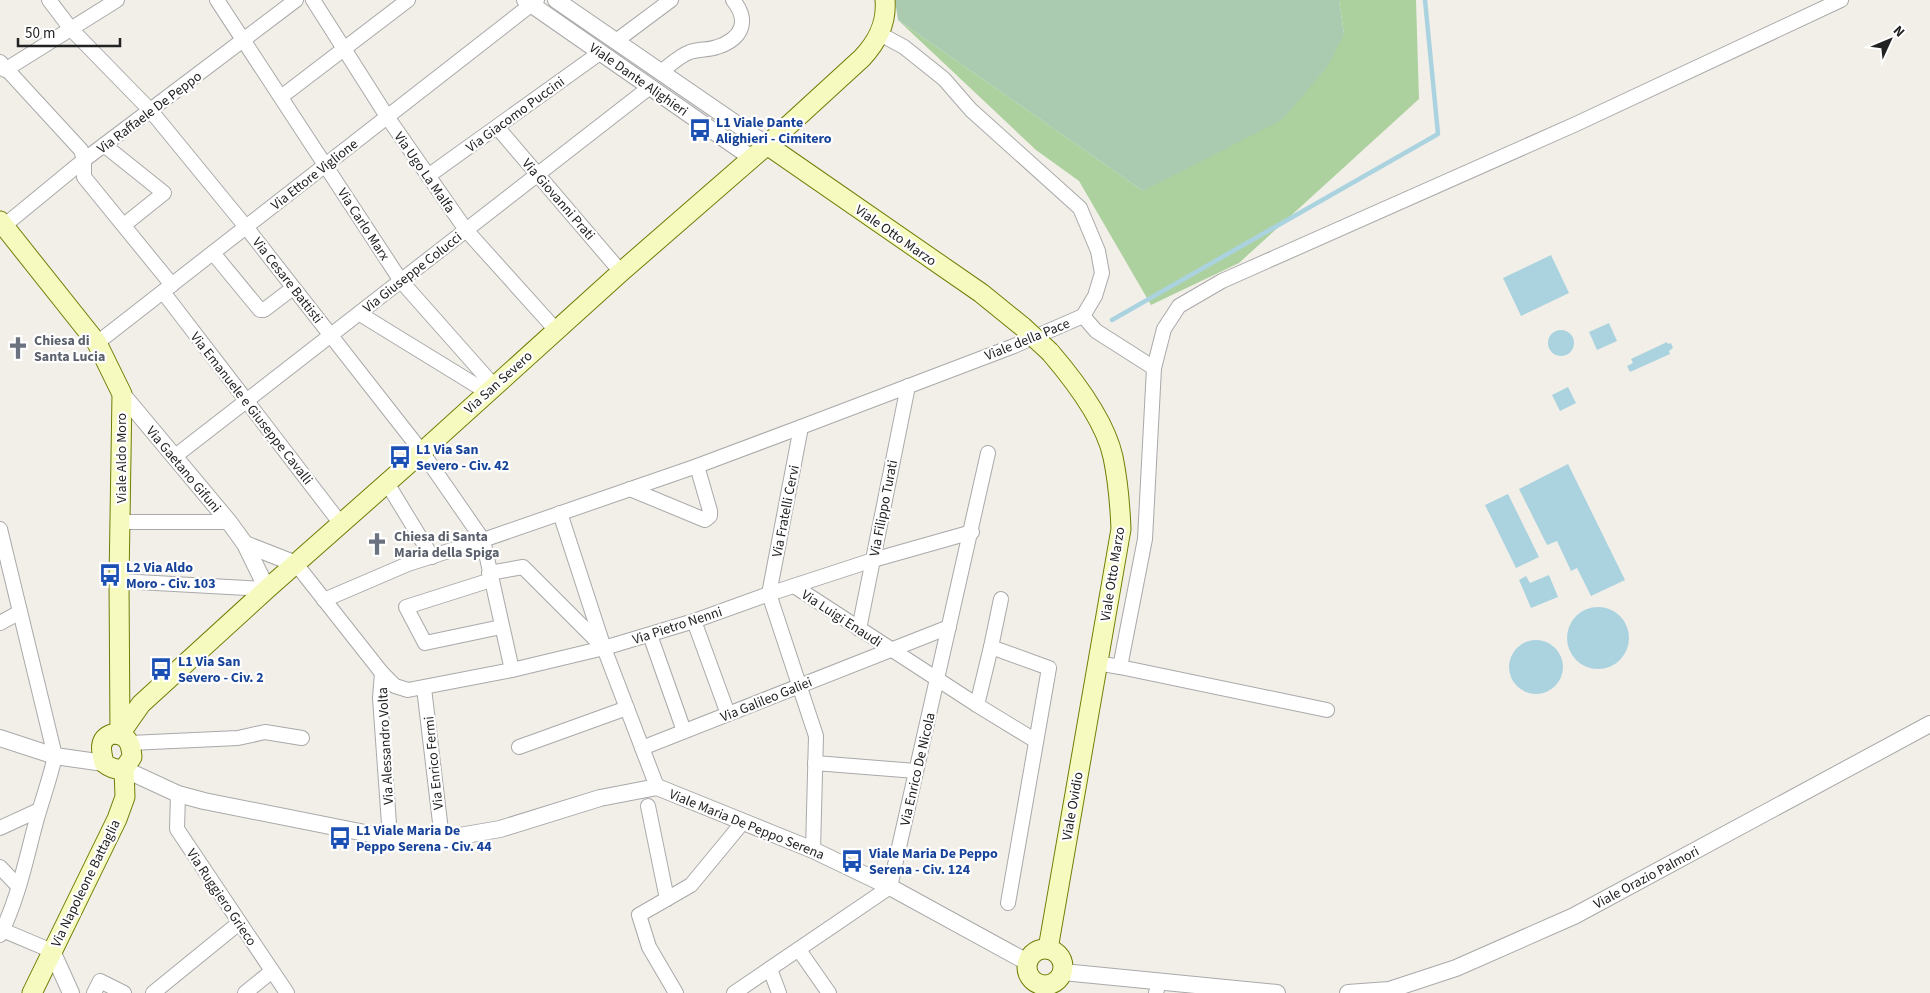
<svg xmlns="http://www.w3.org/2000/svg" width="1930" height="993" font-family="'Source Sans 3',sans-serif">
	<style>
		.forest { fill: #add19e }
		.cemetery { fill: #aacbaf }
		.water { fill: #aad3df }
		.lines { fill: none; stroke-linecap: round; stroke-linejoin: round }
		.stream { stroke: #aad3df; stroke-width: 4.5 }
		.minor-casing { stroke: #a9a9a9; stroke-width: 16 }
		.tertiary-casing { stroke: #a9a9a9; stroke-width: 18 }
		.secondary-casing { stroke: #707d05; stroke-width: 21 }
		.minor { stroke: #fff; stroke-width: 14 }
		.tertiary { stroke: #fff; stroke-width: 16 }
		.secondary { stroke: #f7fabf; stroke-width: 19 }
		.secondary-bridge-casing { stroke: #707d05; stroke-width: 21; stroke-linecap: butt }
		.secondary-bridge { stroke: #f7fabf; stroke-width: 19 }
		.labels { text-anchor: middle; stroke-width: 4.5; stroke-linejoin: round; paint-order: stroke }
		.street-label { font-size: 14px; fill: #222; stroke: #fff }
		.transit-label { font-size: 14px; font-weight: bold; fill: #164399; stroke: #fff; text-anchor: start }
		.worship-label { font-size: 14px; font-weight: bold; fill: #5b616d; stroke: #fff; text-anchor: start }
	</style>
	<rect width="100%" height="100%" fill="#f2efe9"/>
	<!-- forest -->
	<path class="forest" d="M1339,0H1416L1419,99L1239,263L1151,305L1079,181L1036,150L898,20L1143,191L1344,34Z"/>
	<!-- cemetery -->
	<path class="cemetery" d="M895,0H1339L1344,34L1328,66L1282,120L1143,191L898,20Z"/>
	<!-- water -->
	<g class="water">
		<path d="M1551,255L1569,293L1521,316L1503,278Z"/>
		<path d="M1609,323L1617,341L1597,350L1589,332Z"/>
		<circle cx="1561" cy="343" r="13"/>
		<path d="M1667,342L1668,344L1671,343L1673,348L1669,351L1670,354L1630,372L1627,366L1633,363L1631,359Z"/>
		<path d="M1568,387L1576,403L1560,411L1552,395Z"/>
		<path d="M1568,464L1625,580L1591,596L1577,568L1571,571L1557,541L1547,545L1519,489Z"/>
		<path d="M1508,494L1539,557L1516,568L1485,505Z"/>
		<path d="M1549,575L1558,597L1531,608L1519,580L1526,576L1530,583Z"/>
		<circle cx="1598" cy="638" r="31"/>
		<circle cx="1536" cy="667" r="27"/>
	</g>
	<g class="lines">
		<!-- stream -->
		<path class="stream" d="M1112,320L1438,134L1425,0"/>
		<defs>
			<g id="minor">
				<path d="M49,0L71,29L151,111L246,227L422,452L483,540L512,670"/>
				<path d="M217,0L401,281L494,386"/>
				<path d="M313,0L388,118L466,230L556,330"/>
				<path d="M616,41L671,0"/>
				<path d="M0,62L81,150L84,160V177L172,285"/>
				<path d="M5,70L117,0"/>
				<path d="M661,72C670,65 679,56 690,52C699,49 709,50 717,47C742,39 750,21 733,0"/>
				<path d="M281,97L408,0"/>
				<path d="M497,127L621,272"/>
				<path d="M104,145L164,193L124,225"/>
				<path d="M428,176L601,52"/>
				<path d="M0,229L84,160L296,0"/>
				<path d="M213,253L260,310H264L293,288"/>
				<path d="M163,292L341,524"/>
				<path d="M360,314L487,392"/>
				<path d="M1083,316L1096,331L1154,368"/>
				<path d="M97,343L537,0"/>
				<path d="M801,427L769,594L816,736L813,850"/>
				<path d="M174,457L650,87"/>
				<path d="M387,483L432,557"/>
				<path d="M630,489L705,520L710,516V511L697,466"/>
				<path d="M560,513L604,648L657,787"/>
				<path d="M121,522H229"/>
				<path d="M0,529L55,756C50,779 42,800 36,822C26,859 18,900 0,935"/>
				<path d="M296,564L382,673L395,686L408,690L512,670L604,648L694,621L769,594L873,560L972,532"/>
				<path d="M489,573L523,567L602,646"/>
				<path d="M491,580L406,607L425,643L501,627"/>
				<path d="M119,581L267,589"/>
				<path d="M794,586L977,705L991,647L1049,668L1008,903"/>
				<path d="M324,600L408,564L483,540L697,466L801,427L1014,346L1083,316L1095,296L1102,273L1098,251L1080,208L971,110L944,79L904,47L880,34"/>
				<path d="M694,621L728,714"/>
				<path d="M0,623L20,612"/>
				<path d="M859,629L908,386"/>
				<path d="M650,635L684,731"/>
				<path d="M991,647L1001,599"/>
				<path d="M1097,663L1120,667L1145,539L1154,368L1164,329L1179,306L1222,281L1576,124L1841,0"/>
				<path d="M1120,667L1327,710"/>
				<path d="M382,673L380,698L390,838"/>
				<path d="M424,688L442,839"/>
				<path d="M977,705L1036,741"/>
				<path d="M130,743L238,738L265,732L302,738"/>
				<path d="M519,747L627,708"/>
				<path d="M642,748L949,627"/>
				<path d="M815,763L916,771"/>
				<path d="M178,794L177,829L287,993"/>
				<path d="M648,806L667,899"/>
				<path d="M0,828L39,810"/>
				<path d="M0,867L18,886"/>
				<path d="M0,929L52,951"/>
				<path d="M799,950L829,993"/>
				<path d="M770,969L779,993"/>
				<path d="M94,993L100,981L124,993"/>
				<path d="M153,993L239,923"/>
				<path d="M245,993L272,971"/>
				<path d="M676,993L649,947L639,915L691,885L743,822"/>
				<path d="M734,993L890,887L988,453"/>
				<path d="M1156,993L1159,982"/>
			</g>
			<g id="tertiary">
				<path d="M525,0L752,158"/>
				<path d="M556,0L767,145"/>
				<path d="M122,394L229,522L245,544L267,589"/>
				<path d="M245,544L296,564"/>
				<path d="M0,738L55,756L104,763"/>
				<path d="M124,769L178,794L204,801L390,838L442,839L500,829L600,798L657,787L813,850L890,887L1027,962"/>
				<path d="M52,951L71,993"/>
				<path d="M1063,972L1277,993"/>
				<path d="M1348,993L1389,990L1456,968L1574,916L1930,724"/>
			</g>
			<g id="secondary">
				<path d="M767,145L981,293L1023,327"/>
				<path d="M0,221L97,343L122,394L119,581L120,734"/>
				<path d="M112,734C127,734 131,742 132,757L124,769C116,770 110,768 104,763C101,751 98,739 112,734Z"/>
				<path d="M120,734L141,704L267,589L422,452L621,272L767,145L862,58C878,41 887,23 885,0"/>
				<circle cx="1045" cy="967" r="18"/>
				<path d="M1048,949L1121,529C1120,505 1118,481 1113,457C1105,420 1074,380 1050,352"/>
				<path d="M32,993L117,819L125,797L124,769"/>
			</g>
		</defs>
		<!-- minor casing -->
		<use href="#minor" class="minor-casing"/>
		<!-- tertiary casing -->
		<use href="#tertiary" class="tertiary-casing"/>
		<!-- secondary casing -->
		<use href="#secondary" class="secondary-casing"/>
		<!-- minor -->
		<use href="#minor" class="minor"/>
		<!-- tertiary -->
		<use href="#tertiary" class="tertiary"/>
		<!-- secondary -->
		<use href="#secondary" class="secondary"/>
		<defs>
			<path id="secondary-bridge" d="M1023,327L1050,352"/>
		</defs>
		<!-- secondary-bridge casing -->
		<use href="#secondary-bridge" class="secondary-bridge-casing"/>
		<!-- secondary-bridge -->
		<use href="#secondary-bridge" class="secondary-bridge"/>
	</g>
	<!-- icons -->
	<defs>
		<symbol id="bus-bare" viewBox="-9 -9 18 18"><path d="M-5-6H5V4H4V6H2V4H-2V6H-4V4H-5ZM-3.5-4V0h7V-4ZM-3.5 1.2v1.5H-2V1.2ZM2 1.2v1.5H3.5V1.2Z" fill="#1a4fb4" stroke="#fff" stroke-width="2.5" paint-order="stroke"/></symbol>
		<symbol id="church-bare" viewBox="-9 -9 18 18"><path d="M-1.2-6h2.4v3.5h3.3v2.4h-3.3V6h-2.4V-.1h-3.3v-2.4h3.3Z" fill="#6b7280" stroke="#fff" stroke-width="2.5" paint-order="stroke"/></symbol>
	</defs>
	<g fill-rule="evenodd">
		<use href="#bus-bare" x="684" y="114" width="32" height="32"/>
		<use href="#church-bare" x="2" y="332" width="32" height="32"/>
		<use href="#bus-bare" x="384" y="441" width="32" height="32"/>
		<use href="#church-bare" x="361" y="528" width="32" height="32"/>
		<use href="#bus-bare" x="94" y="559" width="32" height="32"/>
		<use href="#bus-bare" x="145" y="653" width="32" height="32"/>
		<use href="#bus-bare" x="324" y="822" width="32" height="32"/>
		<use href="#bus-bare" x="836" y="845" width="32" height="32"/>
	</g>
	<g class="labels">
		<!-- street labels -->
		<g class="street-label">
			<text transform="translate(639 79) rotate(35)" y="5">Viale Dante Alighieri</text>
			<text transform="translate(149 112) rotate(-37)" y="5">Via Raffaele De Peppo</text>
			<text transform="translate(515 114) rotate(-36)" y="5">Via Giacomo Puccini</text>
			<text transform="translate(425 172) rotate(55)" y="5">Via Ugo La Malfa</text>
			<text transform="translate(314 174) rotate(-38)" y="5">Via Ettore Viglione</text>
			<text transform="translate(559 199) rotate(49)" y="5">Via Giovanni Prati</text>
			<text transform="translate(364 224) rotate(57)" y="5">Via Carlo Marx</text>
			<text transform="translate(896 235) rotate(35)" y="5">Viale Otto Marzo</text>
			<text transform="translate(412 272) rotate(-38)" y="5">Via Giuseppe Colucci</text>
			<text transform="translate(288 280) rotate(52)" y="5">Via Cesare Battisti</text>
			<text transform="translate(1027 339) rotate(-22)" y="5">Viale della Pace</text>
			<text transform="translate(498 382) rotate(-42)" y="5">Via San Severo</text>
			<text transform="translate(252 408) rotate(52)" y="5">Via Emanuele e Giuseppe Cavalli</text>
			<text transform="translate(121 458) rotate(-90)" y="5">Viale Aldo Moro</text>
			<text transform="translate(184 469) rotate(50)" y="5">Via Gaetano Gifuni</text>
			<text transform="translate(883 508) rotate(-79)" y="5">Via Filippo Turati</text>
			<text transform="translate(785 511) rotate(-79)" y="5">Via Fratelli Cervi</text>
			<text transform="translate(1112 574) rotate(-81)" y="5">Viale Otto Marzo</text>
			<text transform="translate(842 618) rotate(33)" y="5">Via Luigi Enaudi</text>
			<text transform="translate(677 625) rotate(-18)" y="5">Via Pietro Nenni</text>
			<text transform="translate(766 699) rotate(-22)" y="5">Via Galileo Galiei</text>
			<text transform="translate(385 746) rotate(-93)" y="5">Via Alessandro Volta</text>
			<text transform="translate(433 763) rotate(-96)" y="5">Via Enrico Fermi</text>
			<text transform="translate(917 769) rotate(-77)" y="5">Via Enrico De Nicola</text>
			<text transform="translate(1072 806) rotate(-80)" y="5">Viale Ovidio</text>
			<text transform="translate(747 824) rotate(22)" y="5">Viale Maria De Peppo Serena</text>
			<text transform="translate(1646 877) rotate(-28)" y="5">Viale Orazio Palmori</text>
			<text transform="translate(85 883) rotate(-64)" y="5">Via Napoleone Battaglia</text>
			<text transform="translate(222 897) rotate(56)" y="5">Via Ruggiero Grieco</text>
		</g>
		<!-- transit labels -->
		<g class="transit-label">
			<text x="716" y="127">L1 Viale Dante<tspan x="716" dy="16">Alighieri - Cimitero</tspan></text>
			<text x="416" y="454">L1 Via San<tspan x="416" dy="16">Severo - Civ. 42</tspan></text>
			<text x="126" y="572">L2 Via Aldo<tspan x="126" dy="16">Moro - Civ. 103</tspan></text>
			<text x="178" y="666">L1 Via San<tspan x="178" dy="16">Severo - Civ. 2</tspan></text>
			<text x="356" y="835">L1 Viale Maria De<tspan x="356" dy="16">Peppo Serena - Civ. 44</tspan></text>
			<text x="869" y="858">Viale Maria De Peppo<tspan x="869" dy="16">Serena - Civ. 124</tspan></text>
		</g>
		<!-- worship labels -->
		<g class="worship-label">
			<text x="34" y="345">Chiesa di<tspan x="34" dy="16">Santa Lucia</tspan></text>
			<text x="394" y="541">Chiesa di Santa<tspan x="394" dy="16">Maria della Spiga</tspan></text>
		</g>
	</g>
	<!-- north arrow -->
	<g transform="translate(1890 40) rotate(46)" stroke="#ffffff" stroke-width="4" paint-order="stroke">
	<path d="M0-4L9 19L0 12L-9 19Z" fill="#222222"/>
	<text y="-8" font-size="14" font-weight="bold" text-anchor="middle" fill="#222222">N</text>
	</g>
	<!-- scale -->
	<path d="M18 38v8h102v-8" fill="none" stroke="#222222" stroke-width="2.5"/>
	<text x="25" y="38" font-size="15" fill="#222222" stroke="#ffffff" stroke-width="4" paint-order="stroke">50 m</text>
</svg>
